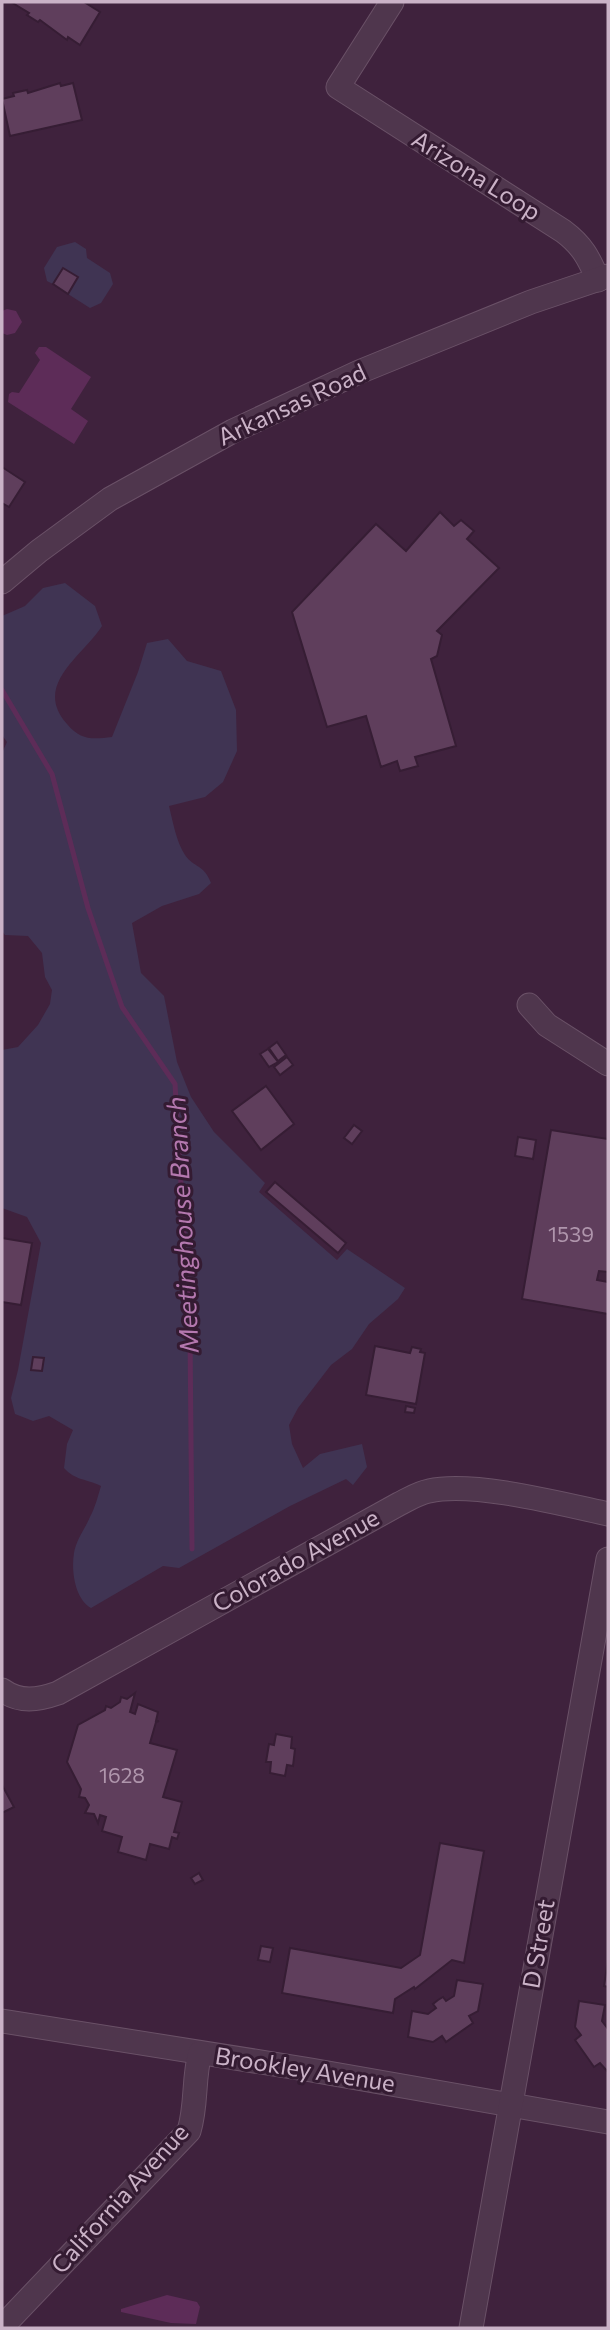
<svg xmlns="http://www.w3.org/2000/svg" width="610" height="2330" font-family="Commissioner,sans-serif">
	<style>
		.green { fill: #403453 }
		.water { fill: #5d2c58 }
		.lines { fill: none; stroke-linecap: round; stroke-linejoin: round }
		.stream { stroke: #5d2c58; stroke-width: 5 }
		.building { fill: #5f3e5c; stroke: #361d34; stroke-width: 2 }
		.minor-casing { stroke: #6a5167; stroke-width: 25 }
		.minor { stroke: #4f364d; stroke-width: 23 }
		.labels { text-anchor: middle; stroke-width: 6; stroke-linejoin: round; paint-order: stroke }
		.number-label { font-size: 21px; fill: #af95ac }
		.street-label { font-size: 24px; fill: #cab2c7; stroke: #341b32 }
		.water-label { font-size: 26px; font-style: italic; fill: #b478af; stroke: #341b32 }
	</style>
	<rect width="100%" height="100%" fill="#3f223d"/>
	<!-- green -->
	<g class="green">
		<path d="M75,242L86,249L87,258L110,273L113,284L101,303L90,308L68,294L78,277L63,268L53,284L47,281L44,268L57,247Z"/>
		<path d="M65,583L95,606L102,626C83,656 32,685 67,724C81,741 93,739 112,737L138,672L147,643L168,639L187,661L221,671L236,710L237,751L223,782L205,797L169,806C173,822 176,841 185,855C194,868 204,864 211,883L199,894L162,906L132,923L141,973L164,996L177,1062L191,1097L214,1132L265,1183L259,1192L337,1260L347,1249L405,1288L398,1299L369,1324L352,1349L331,1365L298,1408L289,1425L292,1444L303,1468L320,1454L362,1444L367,1467L353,1485L346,1479L290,1506L179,1568L163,1566L91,1608C75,1599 71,1571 74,1553C76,1540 85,1529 90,1517C95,1508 98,1496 101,1486C85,1478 76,1481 64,1468L67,1444L73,1430L49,1416L33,1421L15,1414L11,1398L18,1370L41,1243L27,1217L2,1208V1050L18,1047L38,1025L50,1004L52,990L45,977L42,953L28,936L5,935L2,931V753L7,742L2,735V616L25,606L43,588Z"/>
	</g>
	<!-- water -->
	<g class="water">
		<path d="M7,309L16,311L22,322L15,333L7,335L2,333V311Z"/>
		<path d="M39,347H46L91,377L71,409L88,421L74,444L8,402L9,394L12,392L19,393L40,360L35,353Z"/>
		<path d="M167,2295L197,2302L200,2307L196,2324L171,2323L121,2312V2309Z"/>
	</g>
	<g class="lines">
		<!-- stream -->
		<path class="stream" d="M2,690L52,774L88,908L122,1007L175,1084L190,1333L192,1549"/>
	</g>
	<!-- building -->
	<g class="building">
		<path d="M11,2H84L100,12L80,45L68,37L67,40L40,20L38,22L27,15L29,13Z"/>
		<path d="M60,83L61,86L73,83L82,120L10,136L2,99L14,96L13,93L27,90L28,93Z"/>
		<path d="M63,268L78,277L68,294L53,284Z"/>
		<path d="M2,467L25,482L9,507L2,503Z"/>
		<path d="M440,512L454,526L461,520L474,531L467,539L499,568L437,631L442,635L437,656L431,659L456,746L415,757L418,766L400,771L397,761L381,767L366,716L327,727L292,612L376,524L406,551Z"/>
		<path d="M277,1042L286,1055L278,1061L269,1048Z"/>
		<path d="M268,1049L278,1062L269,1067L260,1054Z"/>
		<path d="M287,1057L293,1065L280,1075L274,1067Z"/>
		<path d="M266,1086L294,1124L261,1150L232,1111Z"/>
		<path d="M354,1125L362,1131L352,1144L344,1138Z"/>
		<path d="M551,1130L608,1139V1272L599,1271L597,1280L608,1282V1314L522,1299Z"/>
		<path d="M518,1137L536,1140L533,1159L515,1156Z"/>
		<path d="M275,1182L346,1243L338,1253L266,1192Z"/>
		<path d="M2,1238L32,1243L21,1305L2,1302Z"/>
		<path d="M375,1346L410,1353L412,1347L421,1349L420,1352L425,1353L416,1404L366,1395Z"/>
		<path d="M33,1357L44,1358L42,1371L31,1370Z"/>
		<path d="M406,1406L415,1408L414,1413L405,1412Z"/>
		<path d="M135,1693L130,1712L135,1714L138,1704L158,1712L156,1721H159L156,1722L150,1743L177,1750L163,1797L182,1802L174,1832L179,1833L177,1839L172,1837L169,1849L150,1844L146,1860L118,1852L122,1837L102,1831L106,1817L100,1815L98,1823L94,1814L85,1813L89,1805L85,1798L79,1797L81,1789L67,1762L78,1725L105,1710L106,1706L111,1708L120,1702L121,1697L127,1699Z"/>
		<path d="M276,1734L292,1737L291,1748L295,1749L293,1766L287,1765L285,1776L270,1773L271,1762H266L269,1744L274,1745Z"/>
		<path d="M2,1785L14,1807L2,1813Z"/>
		<path d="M440,1843L484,1851L464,1963L452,1960L415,1989L414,1987L395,1999L393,2013L282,1993L290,1948L401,1968L420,1955Z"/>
		<path d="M199,1873L203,1880L195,1884L191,1878Z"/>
		<path d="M261,1946L273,1948L270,1962L258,1960Z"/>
		<path d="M608,1960V1987L604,1986Z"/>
		<path d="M457,1980L483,1984L478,2011L469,2016L473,2023L446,2042L442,2036L433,2042L408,2037L412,2011L428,2014L436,2008L433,2004L438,2000L443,1997L446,2001L454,1996Z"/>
		<path d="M579,2001L605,2005L602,2021L608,2029V2072L600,2063L594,2067L575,2040L581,2035L575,2027Z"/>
	</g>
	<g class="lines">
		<defs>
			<g id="minor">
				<path d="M392,2L338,87L563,231C582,245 589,258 598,280"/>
				<path d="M2,582L39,551L110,499L233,431L359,372L531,302L608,276"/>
				<path d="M529,1005L547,1025L608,1064"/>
				<path d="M2,1690C20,1703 38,1700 58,1693L399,1504C409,1499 418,1493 429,1491C474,1481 562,1504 608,1514"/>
				<path d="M2,2021L311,2070L608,2122"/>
				<path d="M2,2327L189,2131C197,2105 193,2079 200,2053"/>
				<path d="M471,2328L608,1559"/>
			</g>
		</defs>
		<!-- minor casing -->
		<use href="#minor" class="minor-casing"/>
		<!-- minor -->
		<use href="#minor" class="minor"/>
	</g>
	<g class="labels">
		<!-- number labels -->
		<g class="number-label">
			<text x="571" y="1242">1539</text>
			<text x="122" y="1783">1628</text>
		</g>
		<!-- street labels -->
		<g class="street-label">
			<text transform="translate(476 176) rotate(32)" y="8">Arizona Loop</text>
			<text transform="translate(292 405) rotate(-25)" y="8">Arkansas Road</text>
			<text transform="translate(296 1561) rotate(-29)" y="8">Colorado Avenue</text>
			<text transform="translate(539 1944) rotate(-80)" y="8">D Street</text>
			<text transform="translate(305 2070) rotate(9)" y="8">Brookley Avenue</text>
			<text transform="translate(120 2199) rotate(-48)" y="8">California Avenue</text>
		</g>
		<!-- water labels -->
		<g class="water-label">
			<text transform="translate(183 1225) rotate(-93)" y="9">Meetinghouse Branch</text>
		</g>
	</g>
	<!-- border -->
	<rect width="610" height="2330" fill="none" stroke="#cab2c7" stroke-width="7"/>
</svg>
